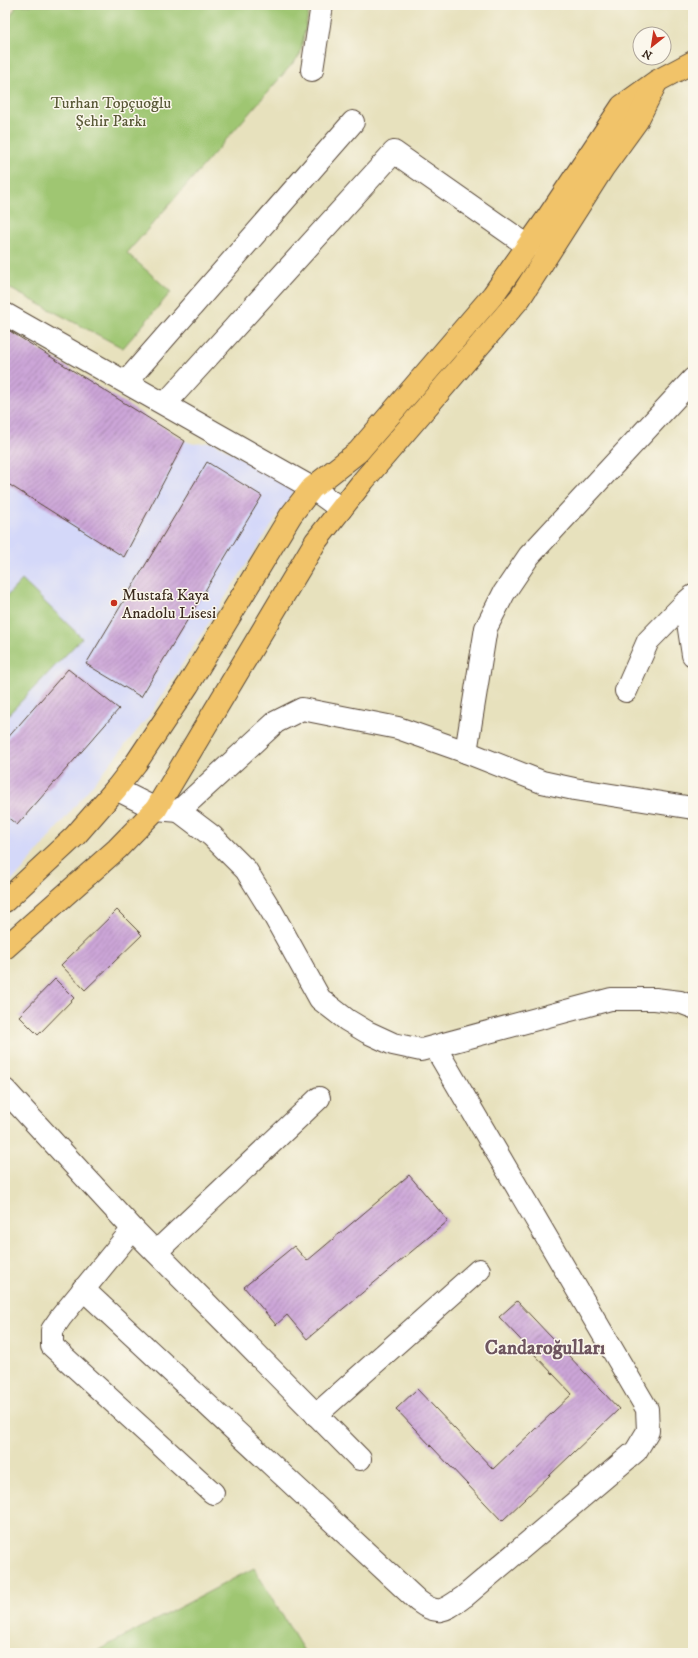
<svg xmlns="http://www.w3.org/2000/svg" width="698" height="1658" font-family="'IM FELL DW Pica',serif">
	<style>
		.built { fill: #d4d8f9 }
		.green { fill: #9fc672; stroke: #6d7848 }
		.building { fill: url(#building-hatch) }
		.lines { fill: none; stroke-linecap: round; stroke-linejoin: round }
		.minor-casing { stroke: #554536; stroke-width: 24 }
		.major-casing { stroke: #554536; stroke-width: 24 }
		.minor { stroke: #fff; stroke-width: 22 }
		.major { stroke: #f1c369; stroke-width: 22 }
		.poi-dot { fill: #c8321e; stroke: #fbf7ec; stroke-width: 1.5 }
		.labels { text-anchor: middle; stroke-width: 3; stroke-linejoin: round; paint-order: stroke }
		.park-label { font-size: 16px; fill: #595937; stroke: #fbf7ec }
		.poi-label { font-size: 16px; fill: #3b2a1e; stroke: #fbf7ec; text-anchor: start }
		.district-label { font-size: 20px; font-weight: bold; fill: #6e555f; stroke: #fbf7ec }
	</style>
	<defs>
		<pattern id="building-hatch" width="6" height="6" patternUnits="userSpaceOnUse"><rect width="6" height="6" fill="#cca6d8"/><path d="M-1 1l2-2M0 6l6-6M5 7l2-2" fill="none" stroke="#a787af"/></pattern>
	</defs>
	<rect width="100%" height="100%" fill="#fbf7ec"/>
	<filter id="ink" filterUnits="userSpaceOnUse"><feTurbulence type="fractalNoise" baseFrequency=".025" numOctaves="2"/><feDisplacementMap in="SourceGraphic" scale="8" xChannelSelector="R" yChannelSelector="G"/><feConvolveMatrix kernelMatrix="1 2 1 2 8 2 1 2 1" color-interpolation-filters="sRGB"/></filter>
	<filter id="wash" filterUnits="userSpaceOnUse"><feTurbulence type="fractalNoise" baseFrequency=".012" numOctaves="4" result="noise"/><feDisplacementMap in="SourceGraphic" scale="16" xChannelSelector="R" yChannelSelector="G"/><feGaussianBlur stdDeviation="0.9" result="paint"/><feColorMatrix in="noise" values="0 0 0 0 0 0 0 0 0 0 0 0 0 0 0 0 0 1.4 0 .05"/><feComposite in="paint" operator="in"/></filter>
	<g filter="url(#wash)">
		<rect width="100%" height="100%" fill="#e7e1bd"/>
		<!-- built -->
		<path class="built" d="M5,328L185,441L194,444L213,442L295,489L149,716L20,873L5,886Z"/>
		<!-- green -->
		<g class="green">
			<path d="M17,5H310L300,55L127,253L171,292L123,348L5,286V26Z"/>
			<path d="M22,580L82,638L5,718V598Z"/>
			<path d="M254,1568L305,1653H93Z"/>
		</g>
		<g id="blocks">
			<!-- building -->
			<g class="building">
				<path d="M5,328L185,441L124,557L5,482Z"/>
				<path d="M207,462L262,496L141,697L86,664Z"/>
				<path d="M68,669L119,709L17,825L5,815V741Z"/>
				<path d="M117,910L142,935L85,990L61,965Z"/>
				<path d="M55,979L74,998L38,1035L19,1016Z"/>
				<path d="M409,1175L448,1221L307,1339L287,1315L276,1325L244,1287L294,1246L307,1261Z"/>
				<path d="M517,1301L619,1409L502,1521L396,1409L417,1389L493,1469L572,1394L499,1317Z"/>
			</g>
		</g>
	</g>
	<g filter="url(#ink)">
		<use href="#blocks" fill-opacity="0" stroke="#554536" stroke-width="1"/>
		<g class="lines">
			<defs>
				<g id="minor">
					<path d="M312,70L322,5"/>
					<path d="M5,314L312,488L341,509"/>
					<path d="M126,382L353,122"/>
					<path d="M165,404L394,152L528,246"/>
					<path d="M685,603L693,655"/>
					<path d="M626,691L648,641L685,603L693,596"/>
					<path d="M466,752L486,628L504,593L529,556L693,379"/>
					<path d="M116,789L156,809L179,811L276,722L302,709L398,728L466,752L542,782L574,789L693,808"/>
					<path d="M179,811L212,836L246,870L272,912L320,999L347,1020L367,1032L393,1044L421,1050L611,999H655L680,1002L693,1007"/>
					<path d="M5,1090L133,1229L360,1459"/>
					<path d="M133,1229L61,1317L52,1330V1346L213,1493"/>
					<path d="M156,1252L319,1098"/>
					<path d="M83,1289L418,1601C439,1617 445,1610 465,1596L636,1451L648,1431L647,1409L435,1047"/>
					<path d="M316,1415L479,1270"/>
				</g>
				<g id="major">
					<path d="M5,901L75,836L116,789L136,763L188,685L291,515L312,488L358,452L493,295L548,217L622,106L657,81L693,62"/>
					<path d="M5,948L117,849L156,809L316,541L364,480L520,298L603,168L637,121L656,83"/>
				</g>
			</defs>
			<!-- minor casing -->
			<use href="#minor" class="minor-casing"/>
			<!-- major casing -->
			<use href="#major" class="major-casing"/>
			<!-- minor -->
			<use href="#minor" class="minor"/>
			<!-- major -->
			<use href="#major" class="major"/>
		</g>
	</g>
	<!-- markers -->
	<circle class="poi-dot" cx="114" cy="603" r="4"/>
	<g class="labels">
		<!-- park labels -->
		<g class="park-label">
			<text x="111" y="108">Turhan Topçuoğlu<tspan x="111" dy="18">Şehir Parkı</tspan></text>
		</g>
		<!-- poi labels -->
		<g class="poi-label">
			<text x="122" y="600">Mustafa Kaya<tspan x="122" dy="18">Anadolu Lisesi</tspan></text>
		</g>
		<!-- district labels -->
		<g class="district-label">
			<text x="545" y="1354">Candaroğulları</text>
		</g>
	</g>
	<!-- margin -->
	<rect width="698" height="1658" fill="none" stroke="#fbf7ec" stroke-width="20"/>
	<!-- north arrow -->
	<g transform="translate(652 46) rotate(210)"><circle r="19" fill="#fbf7ec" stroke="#aea59a"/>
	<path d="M0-3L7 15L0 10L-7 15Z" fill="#c8321e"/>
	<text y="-6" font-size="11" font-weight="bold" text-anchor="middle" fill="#3b2a1e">N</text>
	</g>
</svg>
